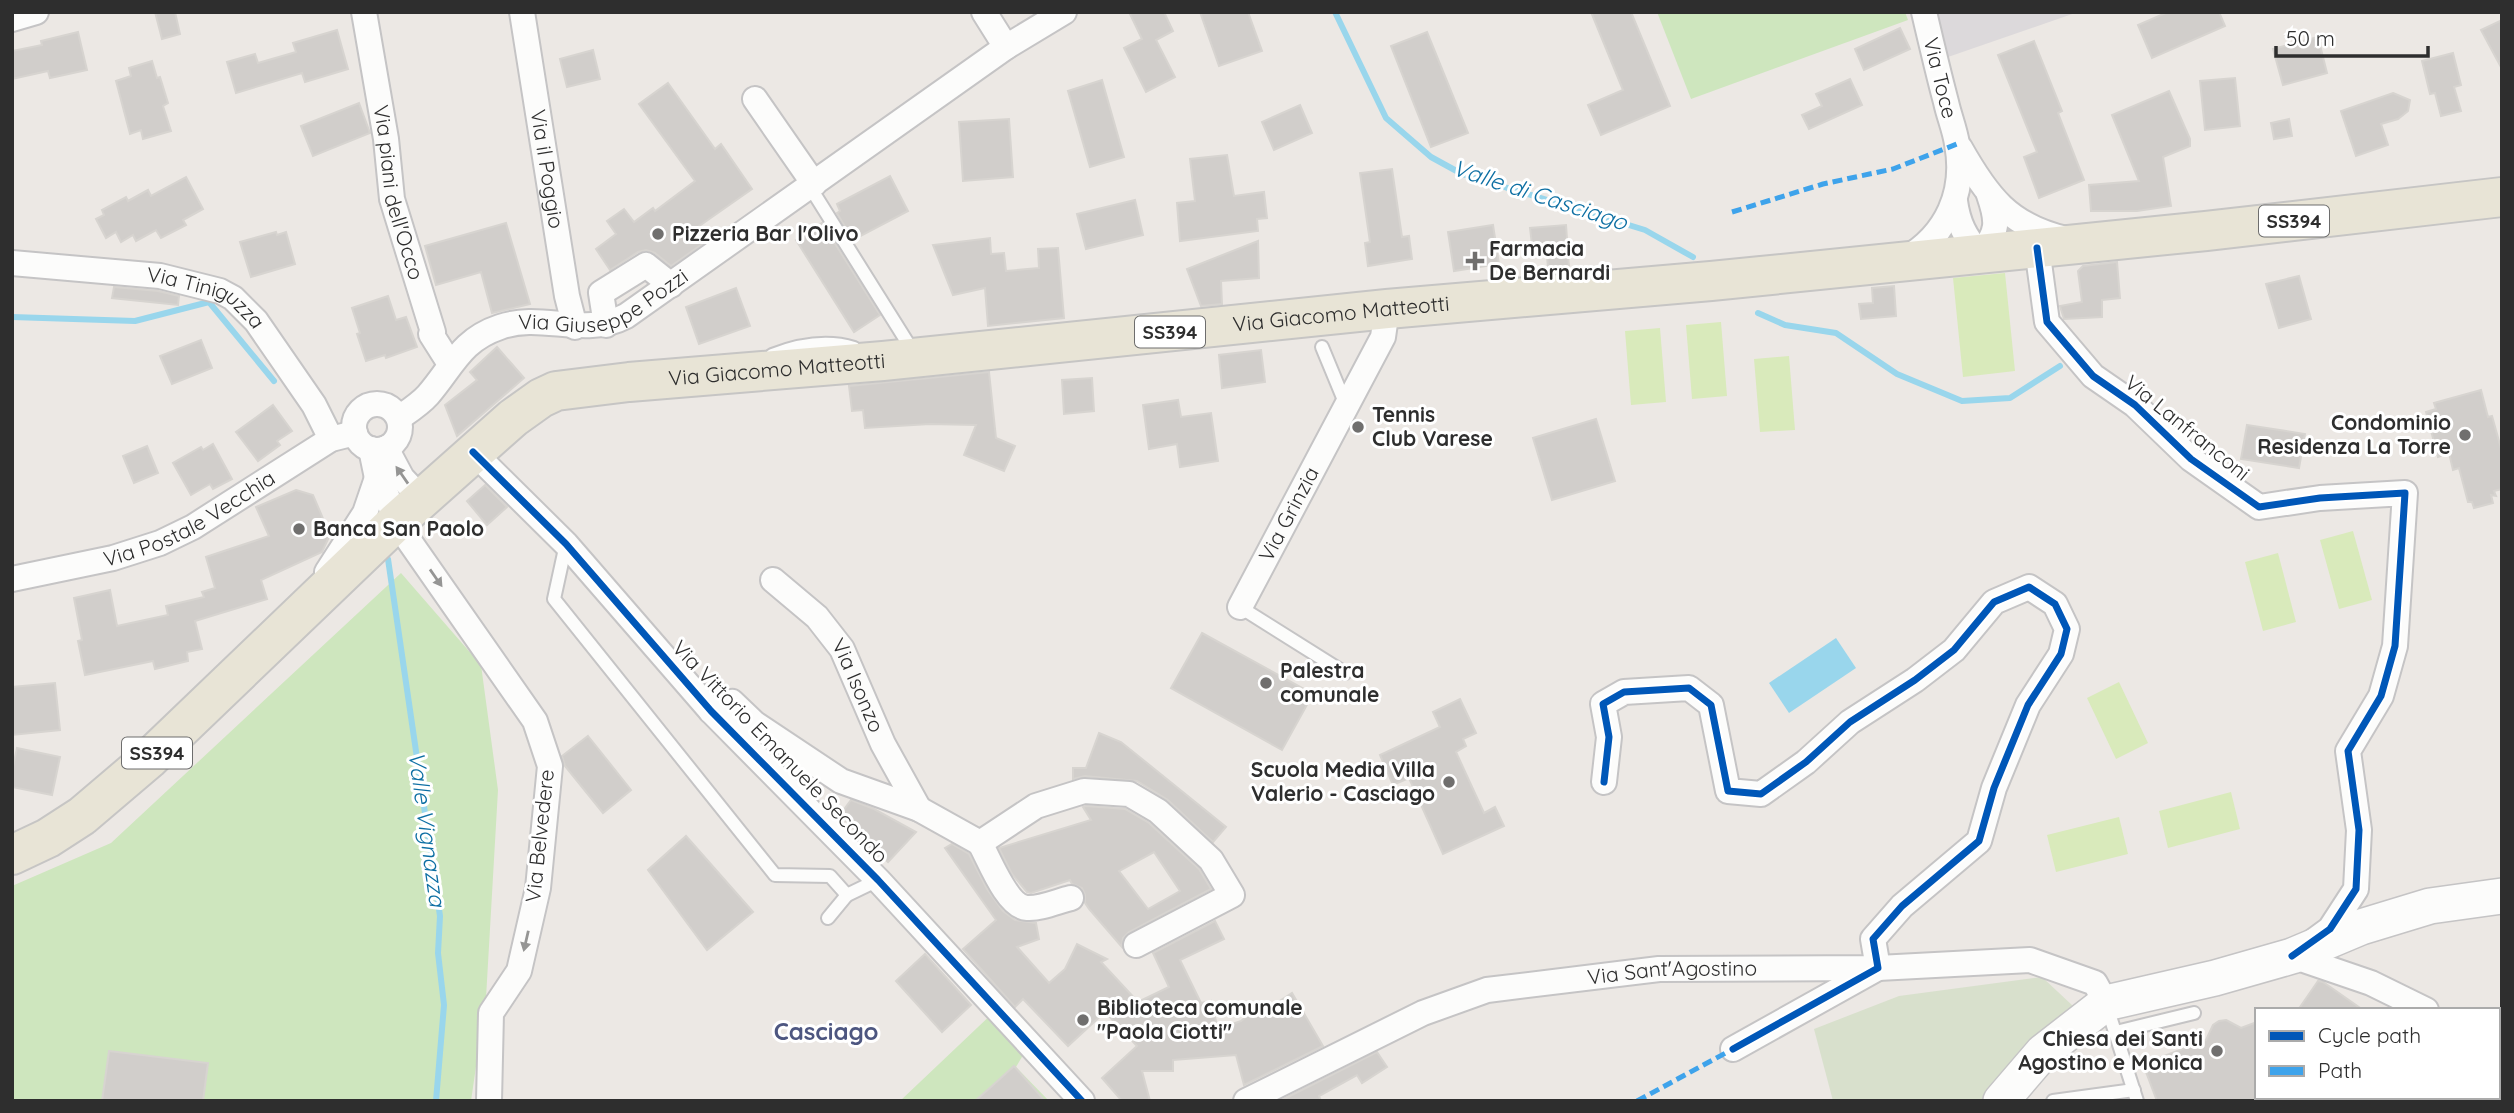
<svg xmlns="http://www.w3.org/2000/svg" width="2514" height="1113" font-family="Quicksand,sans-serif">
	<style>
		.industrial { fill: #dcd9db }
		.green { fill: #cee6be }
		.cemetery { fill: #d8e0cc }
		.pitch { fill: #d9eabb }
		.water { fill: #99d6ec }
		.lines { fill: none; stroke-linecap: round; stroke-linejoin: round }
		.stream { stroke: #99d6ec; stroke-width: 6 }
		.building { fill: #d1cecb; stroke: #d7d4d0; stroke-width: 2; fill-rule: evenodd }
		.lane-casing { stroke: #c5c4c5; stroke-width: 16 }
		.street-casing { stroke: #c5c4c5; stroke-width: 28 }
		.secondary-casing { stroke: #c5c4c5; stroke-width: 38 }
		.primary-casing { stroke: #c6c5c4; stroke-width: 42 }
		.lane { stroke: #fcfcfb; stroke-width: 12 }
		.street { stroke: #fcfcfb; stroke-width: 24 }
		.secondary { stroke: #fcfcfb; stroke-width: 35 }
		.primary { stroke: #e8e4d6; stroke-width: 38 }
		.quiet { stroke: #3ea3eb; stroke-width: 5; stroke-dasharray: 10 5; stroke-linecap: butt }
		.cycleway-casing { stroke: #fff; stroke-width: 11 }
		.cycleway { stroke: #0057b8; stroke-width: 7 }
		.oneway { fill: #959594 }
		.poi-dot { fill: #706f6e; stroke: #fff; stroke-width: 2.5 }
		.labels { text-anchor: middle; stroke-width: 6; stroke-linejoin: round; paint-order: stroke }
		.shield { fill: #fff; stroke: #6d6d6d; stroke-width: 2 }
		.shield-label { font-size: 19px; font-weight: bold; fill: #2e2e2e }
		.street-label { font-size: 21px; fill: #2e2e2e; stroke: #fff }
		.poi-label { font-size: 21px; font-weight: bold; fill: #2e2e2e; stroke: #fff; text-anchor: start }
		.water-label { font-size: 23px; font-style: italic; fill: #0d6fa3; stroke: #fff }
		.quarter-label { font-size: 24px; font-weight: bold; fill: #4d5680; stroke: #fff }
	</style>
	<rect width="100%" height="100%" fill="#ece8e4"/>
	<!-- industrial -->
	<path class="industrial" d="M1934,12H2078L1948,57Z"/>
	<!-- green -->
	<g class="green">
		<path d="M1657,12H1905L1908,20L1691,99Z"/>
		<path d="M401,573L481,665L498,790L486,998L471,1101H12V886L111,843Z"/>
		<path d="M997,1009L1029,1045L1016,1067L1049,1101H900Z"/>
	</g>
	<!-- cemetery -->
	<path class="cemetery" d="M2042,977L2073,1006L1984,1099L1833,1101L1814,1029L1899,996Z"/>
	<!-- pitch -->
	<g class="pitch">
		<path d="M2005,273L2015,371L1963,377L1953,278Z"/>
		<path d="M1721,322L1727,396L1692,399L1686,325Z"/>
		<path d="M1660,328L1666,402L1631,405L1625,331Z"/>
		<path d="M1789,356L1795,430L1760,432L1754,359Z"/>
		<path d="M2353,531L2372,600L2339,609L2320,540Z"/>
		<path d="M2278,553L2296,622L2263,631L2245,562Z"/>
		<path d="M2119,682L2148,743L2116,759L2087,698Z"/>
		<path d="M2231,792L2240,829L2168,848L2159,811Z"/>
		<path d="M2119,817L2128,854L2056,872L2047,835Z"/>
	</g>
	<!-- water -->
	<path class="water" d="M1836,638L1856,668L1789,713L1769,683Z"/>
	<g class="lines">
		<!-- stream -->
		<g class="stream">
			<path d="M1335,12L1386,118L1431,157L1462,174L1645,230L1693,257"/>
			<path d="M1758,313L1785,325L1836,333L1897,374L1962,401L2010,398L2060,366"/>
			<path d="M12,317L135,321L209,302L274,381"/>
			<path d="M388,559L440,916L438,953L444,1005L436,1101"/>
		</g>
	</g>
	<!-- building -->
	<g class="building">
		<path d="M155,12H175L180,34L162,39Z"/>
		<path d="M1129,12H1164L1173,31L1156,40L1175,77L1146,92L1124,48L1142,39Z"/>
		<path d="M1200,12H1248L1262,51L1219,66Z"/>
		<path d="M1591,12H1631L1670,106L1601,135L1588,105L1623,90Z"/>
		<path d="M2168,12H2219L2225,26L2152,58L2138,25Z"/>
		<path d="M2502,20V69L2481,30Z"/>
		<path d="M1900,28L1910,49L1864,70L1855,49Z"/>
		<path d="M337,30L348,69L305,82L302,73L236,93L227,62L255,54L258,63L296,52L293,43Z"/>
		<path d="M78,32L87,70L50,78L48,71L12,79V51L42,45L41,41Z"/>
		<path d="M1427,32L1468,133L1431,147L1391,46Z"/>
		<path d="M2318,37L2327,73L2283,85L2273,49Z"/>
		<path d="M2034,41L2062,111L2058,113L2084,180L2039,198L2024,157L2037,152L1998,55Z"/>
		<path d="M593,50L600,79L567,87L560,59Z"/>
		<path d="M2453,53L2461,85L2454,87L2461,111L2441,116L2435,93L2430,94L2422,61Z"/>
		<path d="M152,61L157,78L160,77L168,103L163,106L171,131L143,139L141,130L130,134L116,81L131,76L129,68Z"/>
		<path d="M2235,78L2240,126L2205,130L2200,81Z"/>
		<path d="M1850,79L1862,105L1809,129L1802,115L1822,106L1816,94Z"/>
		<path d="M1102,80L1124,157L1090,167L1068,91Z"/>
		<path d="M668,83L715,149L721,144L752,189L695,229L705,242L671,266L655,253L646,250L638,252L610,270L596,249L616,234L607,221L624,209L634,222L653,208L655,211L695,181L639,104Z"/>
		<path d="M2169,91L2190,139V146L2163,157L2171,206L2137,211H2091L2089,185L2139,181L2112,115Z"/>
		<path d="M2393,93L2410,100L2408,111L2398,119L2381,124L2388,145L2356,156L2341,111Z"/>
		<path d="M359,103L370,133L313,156L301,126Z"/>
		<path d="M1300,105L1312,133L1274,150L1262,122Z"/>
		<path d="M1009,119L1013,177L963,181L959,122Z"/>
		<path d="M2289,119L2292,136L2274,139L2271,123Z"/>
		<path d="M1227,155L1234,196L1264,192L1267,218L1257,219L1258,231L1180,241L1177,203L1195,201L1190,159Z"/>
		<path d="M1392,169L1402,237L1409,236L1412,259L1368,266L1365,243L1370,242L1360,173Z"/>
		<path d="M890,176L908,211L853,240L837,213L840,211L837,204Z"/>
		<path d="M186,177L203,209L183,220L186,225L161,238L156,230L136,241L133,235L121,242L116,232L106,238L96,219L104,215L102,210L126,197L128,201L148,190L151,196Z"/>
		<path d="M1135,200L1143,235L1086,249L1077,214Z"/>
		<path d="M506,223L530,304L492,313L481,272L436,285L425,246Z"/>
		<path d="M822,223L880,315L854,332L796,240Z"/>
		<path d="M1493,225L1499,264L1454,271L1448,232Z"/>
		<path d="M1566,225L1569,267L1548,268L1546,244L1532,245L1530,228Z"/>
		<path d="M276,232L277,235L286,232L295,264L251,277L240,242Z"/>
		<path d="M990,238L991,254L1004,253L1006,271L1039,268L1038,249L1058,248L1064,318L988,326L985,288L953,295L933,245Z"/>
		<path d="M1258,241L1259,278L1221,281L1222,304L1201,306L1187,269Z"/>
		<path d="M2117,262L2120,298L2102,300V317L2064,319L2060,306L2082,302L2078,271L2083,266Z"/>
		<path d="M2299,276L2311,319L2279,328L2266,284Z"/>
		<path d="M1894,286L1896,316L1861,319L1859,304L1873,303L1872,288Z"/>
		<path d="M114,287L158,291L179,296L178,305L112,298Z"/>
		<path d="M736,288L750,326L699,344L686,307Z"/>
		<path d="M388,296L396,320L406,317L417,347L386,358L385,355L366,361L357,334L360,333L352,308Z"/>
		<path d="M201,340L212,368L172,384L160,356Z"/>
		<path d="M497,347L524,378L457,436L445,405L477,380L470,372Z"/>
		<path d="M1261,350L1265,382L1222,388L1219,355Z"/>
		<path d="M989,372L996,438L1015,446L1004,471L964,455L976,425L930,424L865,428L863,410L852,411L849,386Z"/>
		<path d="M1092,378L1094,411L1064,414L1062,380Z"/>
		<path d="M2481,390L2488,417L2492,416L2502,452V489L2494,491L2496,496L2491,495L2493,503L2474,508L2472,502H2468L2459,468L2453,470L2449,453L2438,457L2426,412L2436,409L2434,403Z"/>
		<path d="M1178,400L1181,417L1211,413L1218,461L1180,467L1177,444L1149,449L1143,405Z"/>
		<path d="M273,405L292,431L277,441L280,445L258,461L236,432Z"/>
		<path d="M1596,419L1615,481L1552,500L1533,438Z"/>
		<path d="M2247,425L2305,434L2299,468L2241,459Z"/>
		<path d="M213,444L232,479L213,489L210,484L191,495L173,463L201,447L203,450Z"/>
		<path d="M147,446L158,473L134,483L123,456Z"/>
		<path d="M485,485L507,507L487,525L467,501Z"/>
		<path d="M296,490L313,495L330,535L322,552L261,580L267,599L195,621L202,649L187,652L188,661L155,669L153,661L85,675L78,641L82,640L74,598L110,590L117,626L168,615L166,606L204,597L202,592L215,588L206,557L269,536L256,507Z"/>
		<path d="M1202,633L1313,694L1282,750L1171,688Z"/>
		<path d="M55,683L60,730L12,735V687Z"/>
		<path d="M1460,699L1476,733L1463,739L1466,746L1456,752L1484,813L1495,807L1504,826L1443,854L1409,778L1393,785L1380,755L1440,727L1433,712Z"/>
		<path d="M1099,733L1121,742L1226,827L1213,842L1168,800L1137,781L1085,776L1073,779V768H1086Z"/>
		<path d="M588,736L631,790L603,813L565,766L562,756Z"/>
		<path d="M17,748L60,757L52,795L12,787V771Z"/>
		<path d="M851,800L874,809L916,832L888,862L840,815Z"/>
		<path d="M1086,806L1125,809L1149,823L1199,869L1211,889L1129,932L1123,938L1122,947L1089,909L1085,903V895L1082,888L1072,884L1070,880L1031,893L1027,892L1012,874L999,848L1091,820L1083,807ZM1154,852L1180,891L1148,909L1119,871Z"/>
		<path d="M686,836L753,912L707,950L648,870Z"/>
		<path d="M952,844L969,854L987,889L1003,911L1015,920L1036,923L1039,939L1017,947L1049,983L1065,969L1077,944L1107,959L1101,962L1138,1002L1169,987L1153,953L1215,921L1224,939L1180,960L1201,1003L1211,1001L1218,1029L1241,1021L1260,1005L1266,1010L1292,993L1323,1046L1244,1085L1236,1055L1173,1060V1071H1142L1150,1101H1122L1102,1078L1137,1046L1105,1012L1068,1046L1023,999L1015,1007L963,949L996,920L945,848Z"/>
		<path d="M925,954L971,1005L942,1032L896,981Z"/>
		<path d="M2318,981L2323,982L2363,1010H2298Z"/>
		<path d="M2226,1020L2241,1028L2257,1022V1101H2157L2143,1064L2206,1040L2213,1025L2219,1021Z"/>
		<path d="M109,1051L208,1063L203,1101H102Z"/>
		<path d="M1377,1052L1387,1067L1362,1083L1357,1075L1319,1096L1321,1101H1280Z"/>
		<path d="M1014,1066L1045,1101H975L992,1086Z"/>
	</g>
	<g class="lines">
		<defs>
			<g id="lane">
				<path d="M810,187L914,353"/>
				<path d="M1322,347L1346,405"/>
				<path d="M772,355C798,345 828,340 854,348"/>
				<path d="M566,544L554,599L775,875L830,876L847,895L828,918"/>
				<path d="M1240,607L1345,673"/>
				<path d="M847,895L878,880"/>
				<path d="M2107,1007L2137,1101"/>
				<path d="M2116,1032L2194,1013"/>
				<path d="M2053,1101L2134,1090"/>
			</g>
			<g id="street">
				<path id="s1" d="M364,12L386,139L392,199L433,332L431,334L450,364"/>
				<path id="s2" d="M522,12L567,296L575,327"/>
				<path d="M984,12L1006,47"/>
				<path d="M12,19L36,12"/>
				<path d="M755,99L814,184"/>
				<path d="M1960,148C1987,196 2009,226 2066,239"/>
				<path d="M1955,201C1958,223 1965,237 1980,254C1999,232 1998,221 1989,195"/>
				<path d="M2037,248L2047,322L2093,376L2135,405L2191,459L2259,507L2320,498L2405,493L2395,646L2381,696L2348,751L2359,830L2356,889L2330,929L2315,940"/>
				<path d="M1905,259C1947,235 1966,192 1957,144C1955,130 1949,116 1946,102C1938,72 1931,42 1924,12"/>
				<path id="s3" d="M12,263L160,276L220,291L233,298L256,321L314,405L331,439"/>
				<path d="M606,325L601,293L646,265L671,285"/>
				<circle cx="377" cy="427" r="23"/>
				<path id="s4" d="M399,418C409,411 420,404 428,395C453,366 461,340 500,327C542,312 584,338 626,316L1006,47L1064,12"/>
				<path d="M386,448L402,478L422,499"/>
				<path d="M371,449L377,478L387,496L396,522L535,721L550,766L538,888L519,971L491,1013L489,1101"/>
				<path d="M473,452L566,544L711,711L878,880L1082,1101"/>
				<path d="M327,572L365,513L377,478"/>
				<path id="s5" d="M12,579L113,558L160,543L193,527L331,439L355,433"/>
				<path id="s6" d="M773,580L817,617L842,649L883,744L919,809"/>
				<path id="s7" d="M1240,607L1383,337L1387,309"/>
				<path d="M711,711L732,702L754,723L841,781L919,809L980,843L1036,806L1084,791L1129,794L1158,811L1211,860L1232,895L1136,945"/>
				<path d="M1604,782L1609,737L1603,704L1624,692L1689,688L1711,705L1728,791L1761,794L1806,762L1850,722L1915,680L1954,650L1994,602L2029,587L2055,604L2067,629L2061,654L2028,705L1994,788L1979,841L1902,906L1873,939L1878,968L1733,1049"/>
				<path d="M980,843C989,859 1007,907 1027,908C1041,909 1058,901 1071,898"/>
				<path d="M2292,956L2371,983L2426,1010"/>
				<path d="M2498,1031H2502"/>
				<path id="s8" d="M1246,1101L1423,1013L1487,990L1659,969L1878,968L2030,960L2095,983L2106,1003"/>
			</g>
			<path id="secondary" d="M2001,1101L2043,1052L2106,1003L2215,978L2292,956L2361,927L2430,906L2502,896"/>
			<g id="primary">
				<path id="s9" d="M12,855L48,838L82,816L149,759L396,522L513,418L541,398L556,391L629,382L883,361L1387,309L1711,281L2206,231L2502,197"/>
			</g>
		</defs>
		<!-- lane casing -->
		<use href="#lane" class="lane-casing"/>
		<!-- street casing -->
		<use href="#street" class="street-casing"/>
		<!-- secondary casing -->
		<use href="#secondary" class="secondary-casing"/>
		<!-- primary casing -->
		<use href="#primary" class="primary-casing"/>
		<!-- lane -->
		<use href="#lane" class="lane"/>
		<!-- street -->
		<use href="#street" class="street"/>
		<!-- secondary -->
		<use href="#secondary" class="secondary"/>
		<!-- primary -->
		<use href="#primary" class="primary"/>
		<!-- quiet -->
		<g class="quiet">
			<path d="M1732,212L1823,184L1893,169L1957,144"/>
			<path d="M1637,1101L1733,1049"/>
		</g>
		<defs>
			<g id="cycleway">
				<path d="M2037,248L2047,322L2093,376L2135,405L2191,459L2259,507L2320,498L2405,493L2395,646L2381,696L2348,751L2359,830L2356,889L2330,929L2292,956"/>
				<path d="M473,452L566,544L711,711L878,880L1082,1101"/>
				<path d="M1604,782L1609,737L1603,704L1624,692L1689,688L1711,705L1728,791L1761,794L1806,762L1850,722L1915,680L1954,650L1994,602L2029,587L2055,604L2067,629L2061,654L2028,705L1994,788L1979,841L1902,906L1873,939L1878,968L1733,1049"/>
			</g>
		</defs>
		<!-- cycleway casing -->
		<use href="#cycleway" class="cycleway-casing"/>
		<!-- cycleway -->
		<use href="#cycleway" class="cycleway"/>
	</g>
	<!-- one-way arrows -->
	<defs><path id="oneway-solid" d="M-6-.8H1V-3.2L6.5 0L1 3.2V.8H-6Z" transform="scale(1.75)"/></defs>
	<g class="oneway">
		<use href="#oneway-solid" transform="translate(402 475) rotate(-125)"/>
		<use href="#oneway-solid" transform="translate(436 578) rotate(55)"/>
		<use href="#oneway-solid" transform="translate(526 941) rotate(103)"/>
	</g>
	<!-- markers -->
	<g class="poi-dot">
		<circle cx="658" cy="234" r="7"/>
		<path d="M1471.5 250.5h7v7h7v7h-7v7h-7v-7h-7v-7h7z"/>
		<circle cx="1358" cy="427" r="7"/>
		<circle cx="2465" cy="435" r="7"/>
		<circle cx="299" cy="529" r="7"/>
		<circle cx="1266" cy="683" r="7"/>
		<circle cx="1449" cy="782" r="7"/>
		<circle cx="1083" cy="1020" r="7"/>
		<circle cx="2217" cy="1051" r="7"/>
	</g>
	<g class="labels">
		<!-- shield labels -->
		<g class="shield">
			<rect x="2259" y="205.5" width="70" height="31" rx="5"/>
			<rect x="1135" y="316.5" width="70" height="31" rx="5"/>
			<rect x="122" y="737.5" width="70" height="31" rx="5"/>
		</g>
		<g class="shield-label">
			<text x="2294" y="228">SS394</text>
			<text x="1170" y="339">SS394</text>
			<text x="157" y="760">SS394</text>
		</g>
		<!-- street labels -->
		<g class="street-label">
			<text transform="translate(1940 78) rotate(76)" y="7">Via Toce</text>
			<text dy="7" stroke="none"><textPath href="#s2" startOffset="159">Via il Poggio</textPath></text>
			<text dy="7" stroke="none"><textPath href="#s1" startOffset="184">Via piani dell'Occo</textPath></text>
			<text dy="7" stroke="none"><textPath href="#s4" startOffset="248">Via Giuseppe Pozzi</textPath></text>
			<text dy="7" stroke="none"><textPath href="#s3" startOffset="200">Via Tiniguzza</textPath></text>
			<text dy="7" stroke="none"><textPath href="#s9" startOffset="1507">Via Giacomo Matteotti</textPath></text>
			<text dy="7" stroke="none"><textPath href="#s9" startOffset="940">Via Giacomo Matteotti</textPath></text>
			<text transform="translate(2187 428) rotate(39)" y="7">Via Lanfranconi</text>
			<text dy="7" stroke="none"><textPath href="#s7" startOffset="105">Via Grinzia</textPath></text>
			<text dy="7" stroke="none"><textPath href="#s5" startOffset="189">Via Postale Vecchia</textPath></text>
			<text dy="7" stroke="none"><textPath href="#s6" startOffset="138">Via Isonzo</textPath></text>
			<text transform="translate(780 752) rotate(46)" y="7">Via Vittorio Emanuele Secondo</text>
			<text transform="translate(540 836) rotate(-84)" y="7">Via Belvedere</text>
			<text dy="7" stroke="none"><textPath href="#s8" startOffset="452">Via Sant'Agostino</textPath></text>
		</g>
		<!-- poi labels -->
		<g class="poi-label">
			<text x="672" y="241">Pizzeria Bar l'Olivo</text>
			<text x="1489" y="256">Farmacia<tspan x="1489" dy="24">De Bernardi</tspan></text>
			<text x="1372" y="422">Tennis<tspan x="1372" dy="24">Club Varese</tspan></text>
			<text x="2451" y="430" text-anchor="end">Condominio<tspan x="2451" dy="24">Residenza La Torre</tspan></text>
			<text x="313" y="536">Banca San Paolo</text>
			<text x="1280" y="678">Palestra<tspan x="1280" dy="24">comunale</tspan></text>
			<text x="1435" y="777" text-anchor="end">Scuola Media Villa<tspan x="1435" dy="24">Valerio - Casciago</tspan></text>
			<text x="1097" y="1015">Biblioteca comunale<tspan x="1097" dy="24">"Paola Ciotti"</tspan></text>
			<text x="2203" y="1046" text-anchor="end">Chiesa dei Santi<tspan x="2203" dy="24">Agostino e Monica</tspan></text>
		</g>
		<!-- water labels -->
		<g class="water-label">
			<text transform="translate(1540 195) rotate(18)" y="8">Valle di Casciago</text>
			<text transform="translate(427 829) rotate(82)" y="8">Valle Vignazza</text>
		</g>
		<!-- quarter labels -->
		<g class="quarter-label">
			<text x="826" y="1040">Casciago</text>
		</g>
	</g>
	<!-- border -->
	<rect width="2514" height="1113" fill="none" stroke="#2e2e2e" stroke-width="28"/>
	<!-- legend -->
	<rect x="2255" y="1008" width="245" height="91" fill="#ffffff" stroke="#ababab" stroke-width="2"/>
	<rect x="2269" y="1031" width="35" height="10" fill="#0057b8" stroke="#ababab" stroke-width="2"/>
	<text x="2318" y="1043" font-size="21" fill="#2e2e2e">Cycle path</text>
	<rect x="2269" y="1066" width="35" height="10" fill="#3ea3eb" stroke="#ababab" stroke-width="2"/>
	<text x="2318" y="1078" font-size="21" fill="#2e2e2e">Path</text>
	<!-- scale -->
	<path d="M2276 46v10h152v-10" fill="none" stroke="#2e2e2e" stroke-width="3.5"/>
	<text x="2286" y="46" font-size="21" fill="#2e2e2e" stroke="#ffffff" stroke-width="5" paint-order="stroke">50 m</text>
</svg>
